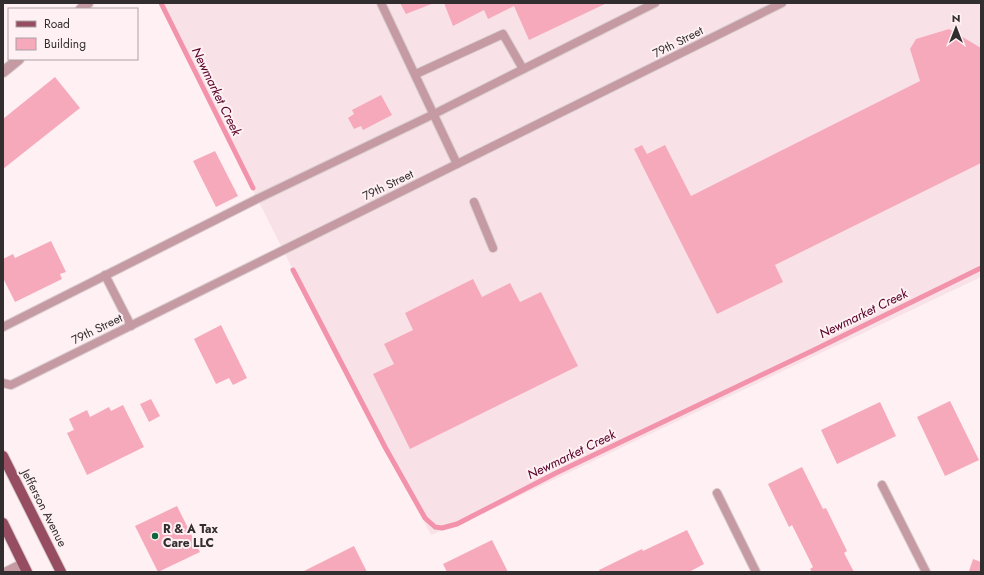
<svg xmlns="http://www.w3.org/2000/svg" width="984" height="575" font-family="Jost,sans-serif">
	<style>
		.built { fill: #f8e2e7 }
		.lines { fill: none; stroke-linecap: round; stroke-linejoin: round }
		.stream { stroke: #f293ab; stroke-width: 5 }
		.building { fill: #f7a9bc }
		.lane-casing { stroke: #d9cdd0; stroke-width: 10 }
		.street-casing { stroke: #d9cdd0; stroke-width: 12 }
		.primary-casing { stroke: #d9cdd0; stroke-width: 12 }
		.lane { stroke: #c59aa3; stroke-width: 8 }
		.street { stroke: #c59aa3; stroke-width: 10 }
		.primary { stroke: #964d61; stroke-width: 10 }
		.poi-dot { fill: #116739; stroke: #fef0f3; stroke-width: 1.5 }
		.labels { text-anchor: middle; stroke-width: 4; stroke-linejoin: round; paint-order: stroke }
		.street-label { font-size: 12px; fill: #322d2e; stroke: #fef0f3 }
		.poi-label { font-size: 12px; font-weight: bold; fill: #322d2e; stroke: #fef0f3; text-anchor: start }
		.water-label { font-size: 13px; font-style: italic; fill: #570026; stroke: #fef0f3 }
	</style>
	<rect width="100%" height="100%" fill="#fef0f3"/>
	<!-- built -->
	<path class="built" d="M159,3H981V277L484,513L431,535L293,270Z"/>
	<g class="lines">
		<!-- stream -->
		<g class="stream">
			<path d="M161,3L253,188"/>
			<path d="M293,270L385,447L425,518L435,527L442,528L457,524L556,473L814,350L981,268"/>
		</g>
	</g>
	<!-- building -->
	<g class="building">
		<path d="M400,3H434L406,14Z"/>
		<path d="M444,3H607L529,40L514,6L488,19L484,10L453,26Z"/>
		<path d="M949,29L981,48V163L775,265L783,282L717,314L634,149L642,145L647,154L665,145L691,196L920,81L910,49L916,39Z"/>
		<path d="M55,77L80,108L3,169V119Z"/>
		<path d="M381,95L392,115L363,130L361,126L354,129L348,118L354,114L352,110Z"/>
		<path d="M215,151L238,196L216,207L193,161Z"/>
		<path d="M51,241L66,272L60,274L62,279L15,302L3,278V259L13,254L15,258Z"/>
		<path d="M473,279L482,297L510,283L520,302L541,292L578,366L410,449L373,374L394,364L384,344L413,330L405,313Z"/>
		<path d="M221,325L247,378L233,385L229,378L216,384L194,339Z"/>
		<path d="M151,399L160,416L149,422L140,404Z"/>
		<path d="M950,401L979,460L945,476L917,417Z"/>
		<path d="M880,402L896,436L837,464L821,430Z"/>
		<path d="M123,405L144,447L87,475L67,433L74,430L69,419L87,410L90,417L109,407L111,411Z"/>
		<path d="M802,467L823,509L826,508L847,551L844,553L854,572H812L810,569L813,567L792,525L789,527L768,484Z"/>
		<path d="M177,506L200,552L158,572L135,526Z"/>
		<path d="M687,530L704,564L689,572H600L599,570L642,549L643,551Z"/>
		<path d="M492,540L508,572H447L443,564Z"/>
		<path d="M354,546L367,572H302Z"/>
		<path d="M973,559L981,562V572L969,571Z"/>
	</g>
	<g class="lines">
		<defs>
			<g id="lane">
				<path d="M381,3L457,164"/>
				<path d="M416,74L503,34L523,69"/>
				<path d="M474,202L493,248"/>
				<path d="M105,275L131,326"/>
				<path d="M3,327L257,199L434,114L655,3"/>
				<path d="M3,383L11,385L782,3"/>
				<path d="M882,485L926,572"/>
				<path d="M717,493L756,572"/>
			</g>
			<g id="street">
				<path d="M81,9L88,3"/>
				<path d="M3,72L19,59"/>
				<path d="M7,572L23,564"/>
			</g>
			<g id="primary">
				<path d="M3,456L61,572"/>
				<path d="M3,523L27,572"/>
			</g>
		</defs>
		<!-- lane casing -->
		<use href="#lane" class="lane-casing"/>
		<!-- street casing -->
		<use href="#street" class="street-casing"/>
		<!-- primary casing -->
		<use href="#primary" class="primary-casing"/>
		<!-- lane -->
		<use href="#lane" class="lane"/>
		<!-- street -->
		<use href="#street" class="street"/>
		<!-- primary -->
		<use href="#primary" class="primary"/>
	</g>
	<!-- markers -->
	<circle class="poi-dot" cx="155" cy="536" r="4"/>
	<g class="labels">
		<!-- street labels -->
		<g class="street-label">
			<text transform="translate(678 42) rotate(-27)" y="4">79th Street</text>
			<text transform="translate(388 185) rotate(-26)" y="4">79th Street</text>
			<text transform="translate(97 329) rotate(-26)" y="4">79th Street</text>
			<text transform="translate(44 508) rotate(63)" y="4">Jefferson Avenue</text>
		</g>
		<!-- poi labels -->
		<g class="poi-label">
			<text x="163" y="533">R &amp; A Tax<tspan x="163" dy="14">Care LLC</tspan></text>
		</g>
		<!-- water labels -->
		<g class="water-label">
			<text transform="translate(217 91) rotate(64)" y="5">Newmarket Creek</text>
			<text transform="translate(863 313) rotate(-26)" y="5">Newmarket Creek</text>
			<text transform="translate(571 454) rotate(-26)" y="5">Newmarket Creek</text>
		</g>
	</g>
	<!-- border -->
	<rect width="984" height="575" fill="none" stroke="#322d2e" stroke-width="8"/>
	<!-- legend -->
	<rect x="8" y="8" width="130" height="52" fill="#fef0f3" stroke="#aca2a4"/>
	<rect x="16" y="21" width="20" height="6" fill="#964d61" stroke="#aca2a4"/>
	<text x="44" y="28" font-size="12" fill="#322d2e">Road</text>
	<rect x="16" y="38" width="20" height="12" fill="#f7a9bc" stroke="#aca2a4"/>
	<text x="44" y="48" font-size="12" fill="#322d2e">Building</text>
	<!-- north arrow -->
	<g transform="translate(956 28)" stroke="#fef0f3" stroke-width="3" paint-order="stroke">
	<path d="M0-3L7 15L0 10L-7 15Z" fill="#322d2e"/>
	<text y="-6" font-size="11" font-weight="bold" text-anchor="middle" fill="#322d2e">N</text>
	</g>
</svg>
